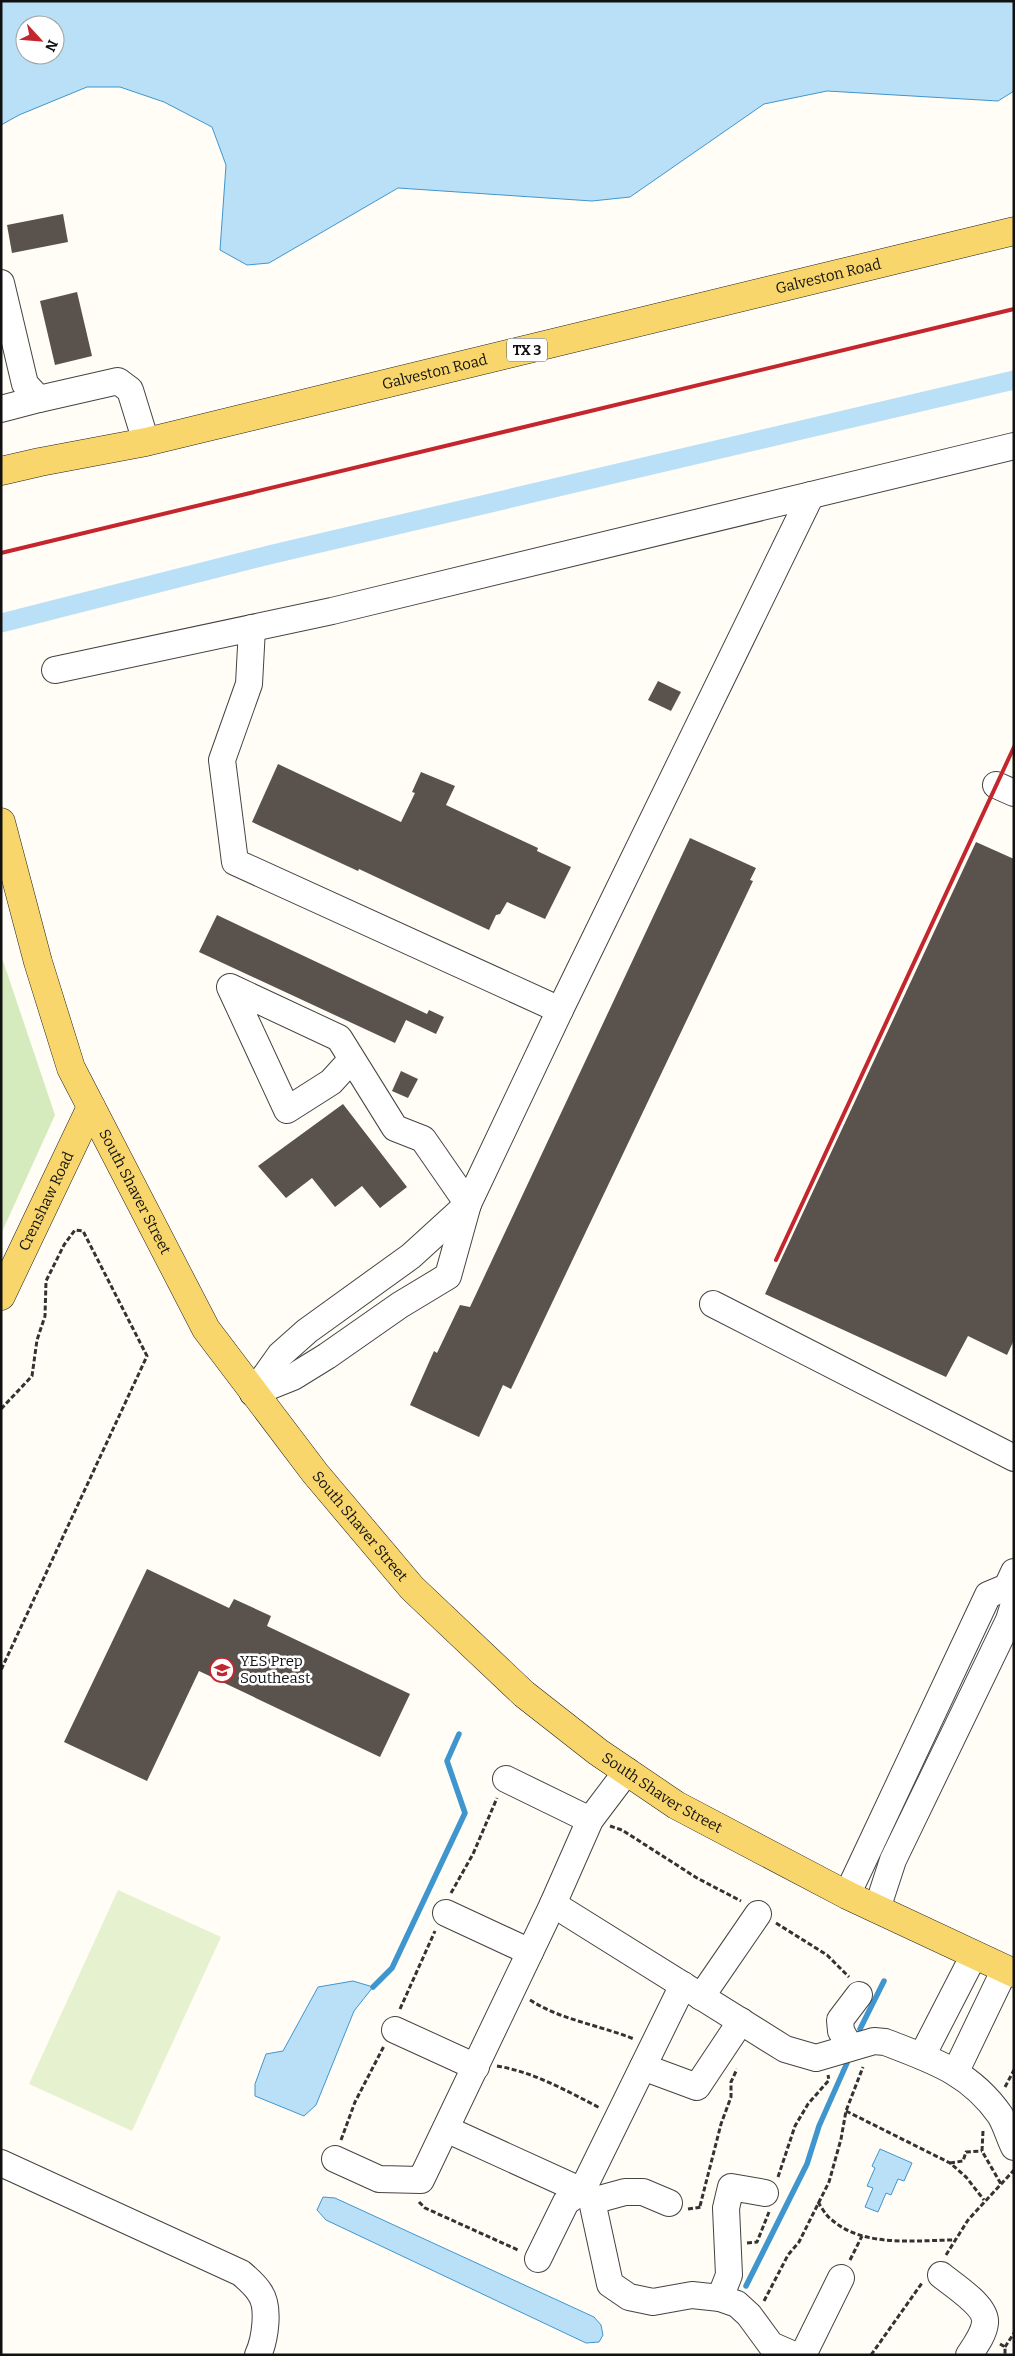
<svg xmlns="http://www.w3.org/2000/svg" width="1015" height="2356" font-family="Bitter,serif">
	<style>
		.grass { fill: #d5ebbd }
		.pitch { fill: #e6f2cf }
		.water { fill: #b9e0f7; stroke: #3f96cf; fill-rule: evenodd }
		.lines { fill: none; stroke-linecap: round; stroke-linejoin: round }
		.stream { stroke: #3f96cf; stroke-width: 5.5 }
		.canal { stroke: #b9e0f7; stroke-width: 19 }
		.building { fill: #5a524d }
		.minor-casing { stroke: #444; stroke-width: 28 }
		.major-casing { stroke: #222; stroke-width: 29 }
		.path { stroke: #333; stroke-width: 3; stroke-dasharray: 5 2.5; stroke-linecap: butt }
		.minor { stroke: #fff; stroke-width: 26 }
		.major { stroke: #f9d66b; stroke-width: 28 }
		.rail { stroke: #c4262e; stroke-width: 4 }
		.labels { text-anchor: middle; stroke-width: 5; stroke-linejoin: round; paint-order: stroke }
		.shield { fill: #fff; stroke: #585858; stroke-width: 1 }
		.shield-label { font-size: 14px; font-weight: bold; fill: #111 }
		.street-label { font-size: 15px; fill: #111; stroke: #fff }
		.poi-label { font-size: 15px; fill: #111; stroke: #fff; text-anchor: start }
	</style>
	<rect width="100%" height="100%" fill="#fffdf5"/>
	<!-- grass -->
	<path class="grass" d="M1,955L55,1115L1,1234Z"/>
	<!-- pitch -->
	<path class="pitch" d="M118,1890L221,1937L132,2131L29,2084Z"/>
	<!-- water -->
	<g class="water">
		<path d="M1,1H1014V91L998,101L827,91L764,104L630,197L592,201L398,188L269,263L247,265L220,250L226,165L212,127L164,102L120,87H87L19,115L1,125ZM25,25H55V55H25Z"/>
		<path d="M353,1981L373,1987L354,2011L316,2105L304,2116L255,2096V2084L266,2054L283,2051L318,1987Z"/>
		<path d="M880,2149L912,2163L904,2181L898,2179L891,2195L886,2193L878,2212L865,2207L873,2188L867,2186L875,2168L872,2166Z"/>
		<path d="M323,2197L335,2198L594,2317L601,2325L603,2335L599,2342L586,2343L326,2220L317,2210Z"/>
	</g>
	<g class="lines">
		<!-- stream -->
		<g class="stream">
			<path d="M373,1987L392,1968L465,1813L447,1761L459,1734"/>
			<path d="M860,2029L884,1981"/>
			<path d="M746,2286L807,2164L819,2126L847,2063"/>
		</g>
		<!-- canal -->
		<path class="canal" d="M1,623L269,555L1014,380"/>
	</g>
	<!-- building -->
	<g class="building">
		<path d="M63,214L68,242L12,253L7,225Z"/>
		<path d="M77,292L92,356L55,365L40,301Z"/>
		<path d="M658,681L681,692L671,711L648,700Z"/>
		<path d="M278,764L401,822L415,793L412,792L421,772L455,786L446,805L538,848L537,851L571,867L545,919L507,902L500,914L496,915L489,930L359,869L358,871L252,822Z"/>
		<path d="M690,838L756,868L750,880L753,881L511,1389L503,1385L479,1437L410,1405L434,1351L437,1353L460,1305L470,1307Z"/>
		<path d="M976,842L1014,859V1340L1007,1355L968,1336L946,1377L765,1294Z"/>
		<path d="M217,915L427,1014L429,1010L444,1017L436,1034L406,1020L395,1043L199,952Z"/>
		<path d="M401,1071L418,1079L408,1098L392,1091Z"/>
		<path d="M343,1104L407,1187L380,1208L362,1186L335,1207L312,1178L286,1198L258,1166Z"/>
		<path d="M147,1569L229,1608L234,1599L271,1616L267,1626L410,1694L380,1757L199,1671L147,1781L64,1742Z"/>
	</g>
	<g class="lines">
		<defs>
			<g id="minor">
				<path d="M1,283L25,384L39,399L118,381L130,390L146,442"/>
				<path d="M1,409L39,399"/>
				<path d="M252,628L249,684L222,760L235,862L560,1010"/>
				<path d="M55,670L332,611L1014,446"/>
				<path d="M996,785L1014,793"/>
				<path d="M352,1059L331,1082L287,1110L230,987L339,1038L395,1128L423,1139L468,1204"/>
				<path d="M713,1304L1014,1458"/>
				<path d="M253,1393L293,1377L327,1356L400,1305L448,1276L468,1204L560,1010L811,495"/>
				<path d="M253,1393L280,1355L307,1331L411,1256L468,1204"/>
				<path d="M506,1779L590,1820"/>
				<path d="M847,1895L988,1595L1007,1587L1014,1572"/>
				<path d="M553,1904L785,2049L816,2058L874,2041L885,2042C932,2060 970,2072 1000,2115C1006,2125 1009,2137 1014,2147"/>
				<path d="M877,1909L893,1860L1009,1620L1014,1604"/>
				<path d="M446,1913L530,1952"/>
				<path d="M701,1997L758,1914"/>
				<path d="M395,2030L476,2067"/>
				<path d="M850,2047L841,2031L840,2020L859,1995"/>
				<path d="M922,2056L974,1955"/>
				<path d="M643,2067L697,2087L741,2021"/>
				<path d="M956,2071L1005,1969"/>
				<path d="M446,2129L582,2191L592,2201L610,2284L629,2297L653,2302L692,2295L720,2298L737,2304L749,2315L771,2345L794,2355"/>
				<path d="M335,2159L379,2179L421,2180L553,1904L590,1820L627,1771"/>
				<path d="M1,2163L241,2273C248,2279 256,2286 260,2293C270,2307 265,2340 258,2355"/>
				<path d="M592,2201L625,2192H643L669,2203"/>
				<path d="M538,2259L566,2202L582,2191L683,1985"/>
				<path d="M941,2275C953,2285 987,2306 985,2323C984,2334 975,2346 969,2355"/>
				<path d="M720,2298L729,2275L726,2208L731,2187L765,2193"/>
				<path d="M803,2355L841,2278"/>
			</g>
			<g id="major">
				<path id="s1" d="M1,471L40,462L146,442L1014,231"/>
				<path id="s2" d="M1,822L38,962L71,1068L206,1329L315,1473L412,1588L524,1694L598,1752L676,1805L847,1895L1014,1973"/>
				<path id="s3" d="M1,1296L91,1107"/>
			</g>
		</defs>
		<!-- minor casing -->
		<use href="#minor" class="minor-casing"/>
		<!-- major casing -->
		<use href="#major" class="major-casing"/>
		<!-- path -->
		<g class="path">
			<path d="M1,1409L32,1376L37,1340L45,1316L46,1281L64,1245L75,1230L83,1231L147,1356L1,1670"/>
			<path d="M610,1826L622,1830L697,1878L741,1901"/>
			<path d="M451,1893L473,1854L497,1798"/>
			<path d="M776,1923L827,1955L849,1977"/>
			<path d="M530,2000C561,2020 599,2025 634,2039"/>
			<path d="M400,2009L435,1931"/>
			<path d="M497,2066C534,2072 567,2091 600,2108"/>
			<path d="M1005,2087L1014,2070"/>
			<path d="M846,2111L950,2163L966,2177L984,2200"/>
			<path d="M983,2131L982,2151L1001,2184"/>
			<path d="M341,2140L355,2102L384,2046"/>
			<path d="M950,2163L963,2161L966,2152L982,2151"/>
			<path d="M778,2177L795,2126L808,2104L829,2080L828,2075"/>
			<path d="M419,2202L425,2208L518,2250"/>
			<path d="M818,2202C822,2208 826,2216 832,2220C864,2248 917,2240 956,2240"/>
			<path d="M700,2206L721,2124L731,2097V2082L737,2069"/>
			<path d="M688,2209L702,2207"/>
			<path d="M747,2243L757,2242L769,2212"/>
			<path d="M946,2255L968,2220L1014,2170"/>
			<path d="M850,2260L862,2236"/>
			<path d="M764,2301L788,2255L799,2242L829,2182L841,2139L846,2111L863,2067"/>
			<path d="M1000,2344L1005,2347V2355"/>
			<path d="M1005,2347L1014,2333"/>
			<path d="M871,2355L922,2283"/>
		</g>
		<!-- minor -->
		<use href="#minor" class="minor"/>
		<!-- major -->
		<use href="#major" class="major"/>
		<!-- rail -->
		<g class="rail">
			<path d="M1,553L1014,309"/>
			<path d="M776,1260L1014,747"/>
		</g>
	</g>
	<!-- icons -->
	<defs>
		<symbol id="school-ring" viewBox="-11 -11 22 22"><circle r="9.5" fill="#fff" stroke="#c4262e" stroke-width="1.5"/><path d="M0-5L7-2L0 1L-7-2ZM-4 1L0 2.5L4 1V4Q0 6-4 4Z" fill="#c4262e"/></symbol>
	</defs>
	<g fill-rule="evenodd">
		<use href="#school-ring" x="208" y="1656" width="28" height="28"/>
	</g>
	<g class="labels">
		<!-- shield labels -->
		<rect class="shield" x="507" y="338.5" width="40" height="23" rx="4"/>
		<g class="shield-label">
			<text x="527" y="355">TX 3</text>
		</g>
		<!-- street labels -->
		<g class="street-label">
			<text dy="5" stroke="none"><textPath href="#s1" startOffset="850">Galveston Road</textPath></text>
			<text dy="5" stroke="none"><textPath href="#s1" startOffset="445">Galveston Road</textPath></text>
			<text dy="5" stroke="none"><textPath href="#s2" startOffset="395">South Shaver Street</textPath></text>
			<text dy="5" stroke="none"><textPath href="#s3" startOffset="105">Crenshaw Road</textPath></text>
			<text dy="5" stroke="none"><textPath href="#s2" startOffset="800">South Shaver Street</textPath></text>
			<text dy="5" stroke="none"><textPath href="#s2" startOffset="1205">South Shaver Street</textPath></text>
		</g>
		<!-- poi labels -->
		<g class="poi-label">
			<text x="240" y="1666">YES Prep<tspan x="240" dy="17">Southeast</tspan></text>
		</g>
	</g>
	<!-- border -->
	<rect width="1015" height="2356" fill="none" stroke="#111111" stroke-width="5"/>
	<!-- north arrow -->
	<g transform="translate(40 40) rotate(116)"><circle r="24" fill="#ffffff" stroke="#a0a0a0"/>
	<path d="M0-4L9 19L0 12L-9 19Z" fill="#c4262e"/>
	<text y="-8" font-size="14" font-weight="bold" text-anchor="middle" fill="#111111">N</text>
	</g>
</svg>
